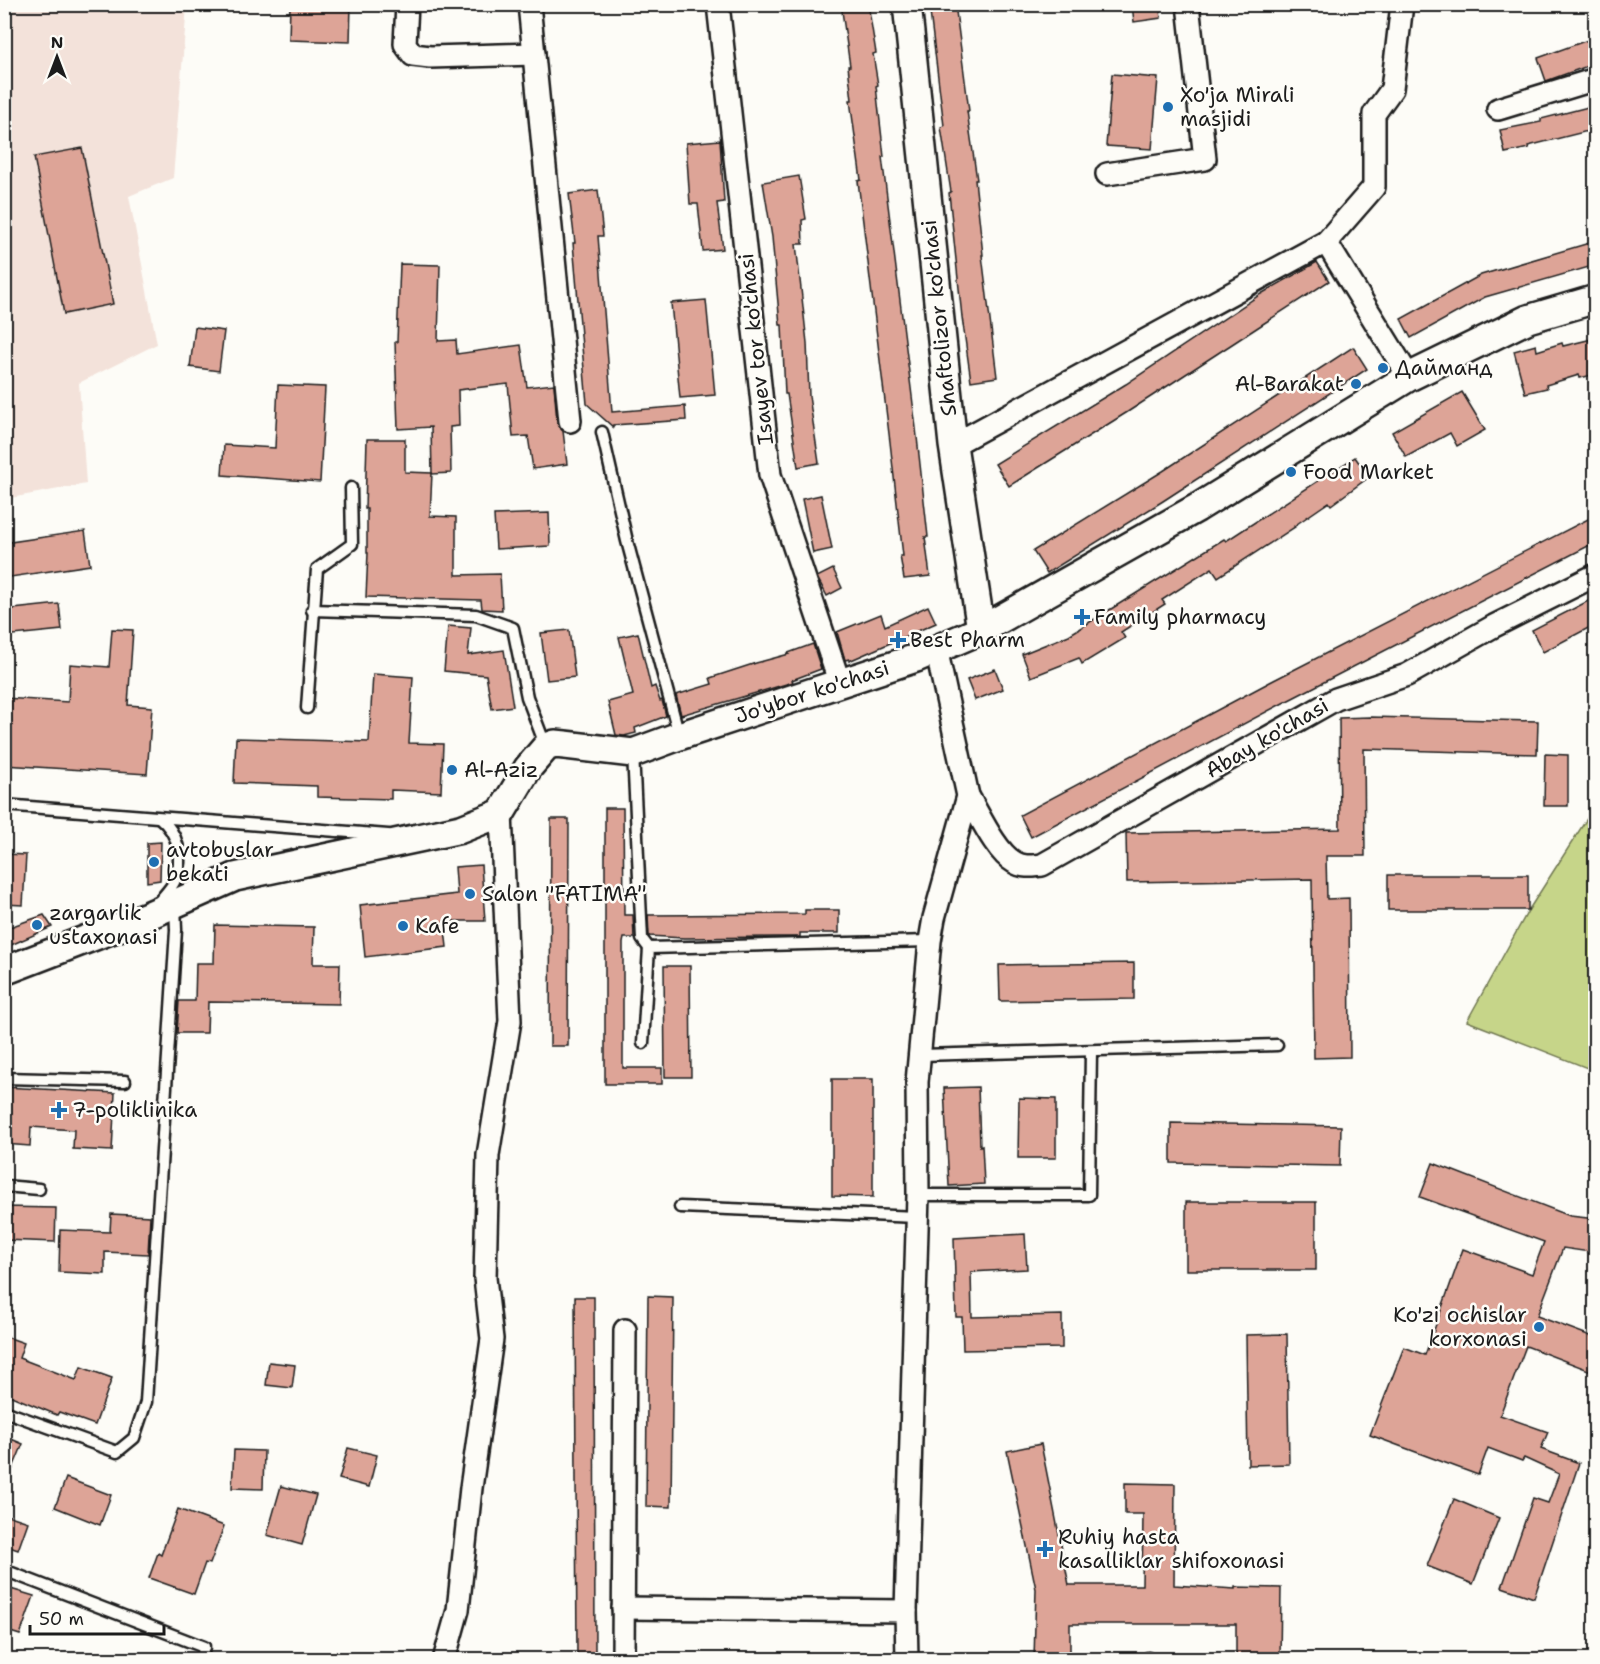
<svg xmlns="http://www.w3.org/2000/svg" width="1600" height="1664" font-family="'Shantell Sans',sans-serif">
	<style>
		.built { fill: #f3e2da }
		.green { fill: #c6d589; stroke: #717852; stroke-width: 1.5 }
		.building { fill: #dda497; stroke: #1c1c1c; stroke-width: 1.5 }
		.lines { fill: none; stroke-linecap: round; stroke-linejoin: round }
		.service-casing { stroke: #1c1c1c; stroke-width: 15 }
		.minor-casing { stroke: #1c1c1c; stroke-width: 26 }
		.tertiary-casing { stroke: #1c1c1c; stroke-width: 32 }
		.service { stroke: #fdfcf7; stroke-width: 10 }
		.minor { stroke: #fdfcf7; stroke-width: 21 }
		.tertiary { stroke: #fdfcf7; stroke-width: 27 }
		.poi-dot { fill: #1f6fb2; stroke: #fdfcf7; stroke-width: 2 }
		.labels { text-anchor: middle; stroke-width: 5; stroke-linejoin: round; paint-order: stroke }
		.poi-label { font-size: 21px; fill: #1c1c1c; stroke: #fdfcf7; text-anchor: start }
		.street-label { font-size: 21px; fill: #1c1c1c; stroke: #fdfcf7 }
	</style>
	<rect width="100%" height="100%" fill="#fdfcf7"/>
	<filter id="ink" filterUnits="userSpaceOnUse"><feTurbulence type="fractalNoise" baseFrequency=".0167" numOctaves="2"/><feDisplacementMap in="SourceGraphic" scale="12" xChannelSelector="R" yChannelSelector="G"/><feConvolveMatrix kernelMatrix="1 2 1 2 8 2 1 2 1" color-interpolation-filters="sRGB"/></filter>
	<g filter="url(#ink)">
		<!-- built -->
		<path class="built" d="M5,5H187L173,178L129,196L157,344L79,383L86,484L5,499Z"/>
		<!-- green -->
		<path class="green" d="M1595,806V1071L1467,1021L1528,911Z"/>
		<!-- building -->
		<g class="building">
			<path d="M290,4H351L350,42L289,40Z"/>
			<path d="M841,4H868L876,53L873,54L878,85L876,86L884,157H882L916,428L928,537H925L930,576L904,579L900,556H903L890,442L858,181L861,180L850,100H852L848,66H850Z"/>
			<path d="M929,4H955L969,111H967L977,180H975L983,255H982L997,377L971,381L962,317L949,193L951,192L941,127L944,126Z"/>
			<path d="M1132,4H1159L1161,18L1134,22Z"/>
			<path d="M1596,37V63L1546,81L1538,58Z"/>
			<path d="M1112,74L1158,78L1152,149L1106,146Z"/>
			<path d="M1596,105V129L1528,146L1529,148L1505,153L1500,130L1541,122V119Z"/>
			<path d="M720,140L724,202L717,203L723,249L703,251L698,204H690L686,143Z"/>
			<path d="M82,148L113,304L64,314L34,157Z"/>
			<path d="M799,176L806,219L802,220L803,244H796L807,343L809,396L819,463L798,467L787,394H785L782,325H780L772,237L763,182Z"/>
			<path d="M598,190L603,236H598L612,412L685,406L686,420L613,425V427L587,404L573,243H575L569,194Z"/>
			<path d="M1596,241V265L1485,297L1411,338L1401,319L1481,275Z"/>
			<path d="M1317,262L1329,281L1126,413L1009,486L995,464L1126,384L1261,294Z"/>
			<path d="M400,264L440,265L438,341L456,340L457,354L521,345L527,387L554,384L557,422L563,431L567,464L533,469L528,436L513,437L508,384L458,390L459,426L450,427L451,473L432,474L431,427L398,429L395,342H397Z"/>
			<path d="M706,300L715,395L680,398L671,303Z"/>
			<path d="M195,327L224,331L219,371L190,367Z"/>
			<path d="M1596,338V374L1580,378L1579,375L1546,385L1547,388L1525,393L1514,351L1536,345L1537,351L1562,343L1563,346Z"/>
			<path d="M1353,347L1367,369L1163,501L1047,573L1033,551L1163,471Z"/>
			<path d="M278,385L325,387L320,482L222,475L224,445L275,448Z"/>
			<path d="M1462,392L1485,430L1457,446L1450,433L1406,457L1392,432Z"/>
			<path d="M367,439H405V472L432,473L430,516L456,517V575L500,574L502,610L482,609L481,600L366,597L368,553H367V509H365Z"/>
			<path d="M1355,457L1369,477L1331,505L1329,502L1294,526L1295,527L1218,577L1212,568L1162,600L1165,604L1121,632L1125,638L1082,664L1079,658L1031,677L1022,654L1069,635L1224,539L1226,541Z"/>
			<path d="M821,495L832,549L813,553L802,499Z"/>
			<path d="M549,513L550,546L496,549L494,515Z"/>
			<path d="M1596,515V542L1285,702L1031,837L1020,815L1272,681Z"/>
			<path d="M85,531L90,565L4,578V543Z"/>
			<path d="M833,569L842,588L827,596L817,577Z"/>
			<path d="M1596,597V624L1543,652L1532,630Z"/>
			<path d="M59,604L62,630L4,636V610Z"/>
			<path d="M928,606L936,623L849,661V659L845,660L837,632L881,614L885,626Z"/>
			<path d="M448,626L471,628L468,655L504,650L513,706L492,709L486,675L444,671Z"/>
			<path d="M112,629L133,630L128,705L152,707L147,774L4,765V698L68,702L70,664L109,667Z"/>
			<path d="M569,630L575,677L547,680L541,633Z"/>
			<path d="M638,633L651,688L655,686L660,701L662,700L666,716L635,728L636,733L624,736L616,735L608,702L633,695L619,637Z"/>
			<path d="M813,644L821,669L792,680L793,682L681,715L676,695L712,684L710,678L756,663L789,654L788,653Z"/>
			<path d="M995,669L1003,689L975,700L967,680Z"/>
			<path d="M373,674L413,677L409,743L443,744L441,792L391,790V799L317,797V786L234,783L236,738L369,742Z"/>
			<path d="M1370,717L1538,721L1537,754L1364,749L1365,856H1326L1327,899L1349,898L1350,1057L1314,1058L1312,879L1127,882L1126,833L1340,829L1339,718Z"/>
			<path d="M1545,754L1568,755V806H1544Z"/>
			<path d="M605,808H623L624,915H633L634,938H624L623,943V1068H662V1084H605Z"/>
			<path d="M551,819H569L568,1046H550Z"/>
			<path d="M161,842L160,880L147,882V843Z"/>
			<path d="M4,854L26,855L23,905L4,904Z"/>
			<path d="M481,865L485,921H444L447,947L365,957L360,905L457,894L455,867Z"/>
			<rect x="1388" y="875" width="140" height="35"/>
			<path d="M805,910H839V933H800V937H776L684,938L649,936L648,915L805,914Z"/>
			<path d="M44,915L52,927L4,948V929Z"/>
			<path d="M215,925L314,927L313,964H340L339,1004L208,1002L207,1033H177L179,1001H195L196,963H214Z"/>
			<path d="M1134,963V999L1000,1001L999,965Z"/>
			<path d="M664,966H690L691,1077H665Z"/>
			<path d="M832,1079H873V1197L832,1196Z"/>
			<path d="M4,1087L115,1093L112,1151L73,1149L74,1130L31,1127L30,1146L4,1144Z"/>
			<path d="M978,1087L980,1146L982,1145L984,1184L949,1186L944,1088Z"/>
			<path d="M1019,1098L1056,1099V1158H1018Z"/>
			<path d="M1171,1123L1341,1126L1340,1166L1171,1163Z"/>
			<path d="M1433,1163L1570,1216L1596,1219V1253L1563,1248L1537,1316L1596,1338V1373L1526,1346L1500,1415L1548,1432L1541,1449L1579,1463L1534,1598L1502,1587L1533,1498L1548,1503L1559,1474L1524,1458L1522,1461L1488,1448L1478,1475L1370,1435L1404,1347L1425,1355L1463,1249L1532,1274L1544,1242L1420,1197Z"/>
			<rect x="1186" y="1202" width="130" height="68"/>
			<path d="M4,1207L56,1208L55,1242L4,1240Z"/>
			<path d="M111,1214L150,1216L148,1254L105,1252V1274L59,1272L60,1230L110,1232Z"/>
			<path d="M1025,1234L1027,1269L971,1272L972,1317L1062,1315V1348L963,1350L962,1317H956L954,1238Z"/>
			<path d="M648,1296L673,1297L671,1507L646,1506Z"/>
			<path d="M575,1297H594L595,1659H577Z"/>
			<path d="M1287,1334L1289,1464L1248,1465L1246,1335Z"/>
			<path d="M4,1336L24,1343L19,1358L76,1380L81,1367L112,1378L95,1425L59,1412L57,1415L4,1393Z"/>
			<path d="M269,1362L295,1365L292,1388L266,1385Z"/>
			<path d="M4,1436L23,1444L5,1487H4Z"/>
			<path d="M1041,1444L1069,1585H1142L1143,1514H1125V1483L1175,1484L1174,1585L1235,1589V1587L1281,1588L1280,1659H1236V1624H1070V1659H1034L1036,1589L1007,1451Z"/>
			<path d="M348,1448L377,1455L369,1487L339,1479Z"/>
			<path d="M234,1450L264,1451L263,1489L232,1488Z"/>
			<path d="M66,1478L111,1495L100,1525L55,1507Z"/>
			<path d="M281,1486L316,1495L302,1545L267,1535Z"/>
			<path d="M1454,1499L1499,1518L1473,1584L1427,1566Z"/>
			<path d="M178,1509L224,1526L210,1564L205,1563L194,1594L149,1578L158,1553L161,1555Z"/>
			<path d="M4,1514L28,1522L18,1550L4,1545Z"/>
			<path d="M4,1587L34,1596L20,1635L4,1630Z"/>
		</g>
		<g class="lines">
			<defs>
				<g id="service">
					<path d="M602,432L627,541L679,735"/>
					<path d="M312,610L476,615L513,628L527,697L546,747"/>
					<path d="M307,708L317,569L352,544L351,488"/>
					<path d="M633,753L642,939L649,948"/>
					<path d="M4,805L388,835"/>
					<path d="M158,903C163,896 172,888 175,880C184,857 178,833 160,818"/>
					<path d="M643,1043L649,948L930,941"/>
					<path d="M921,1055L1277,1045"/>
					<path d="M4,1078L125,1081"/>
					<path d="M4,1186L39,1189"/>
					<path d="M918,1195H1089L1091,1051"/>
					<path d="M680,1207L917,1217"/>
					<path d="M4,1411L117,1452L134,1438L146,1402L176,930L175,905"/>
					<path d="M4,1570L204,1647L202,1660"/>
					<path d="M1148,1660V1658"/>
				</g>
				<g id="minor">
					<path d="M407,4L405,44L413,55L430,57L534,54"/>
					<path d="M529,4L570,421"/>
					<path d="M718,4L770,475L840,684"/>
					<path d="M1498,109L1596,79"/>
					<path d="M1107,174L1205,159L1188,4"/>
					<path d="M1326,242L1374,187V114L1392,89L1402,4"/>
					<path d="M953,445L1326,242L1409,377"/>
					<path d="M968,796C979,814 996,852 1014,862C1023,868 1033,866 1042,865L1336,699L1407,675L1494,626L1596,575"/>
					<path d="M623,1608L906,1611"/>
					<path d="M444,1660L458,1610L471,1488L492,1339L485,1278L488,1155L510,1021L501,813"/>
					<path d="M623,1660L625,1330"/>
					<path d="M907,1660L906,1611L918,1195L917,1082L930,941L934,918L968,796L936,648"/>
				</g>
				<g id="tertiary">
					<path d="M907,4L953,445L981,630"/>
					<path d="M4,971L147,916L235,877L461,829L501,813L528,768L546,747L555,744L565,745L633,753L679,736L916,658L981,630L1197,508L1409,377L1528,319L1596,299"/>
				</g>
			</defs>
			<!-- service casing -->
			<use href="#service" class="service-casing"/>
			<!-- minor casing -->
			<use href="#minor" class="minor-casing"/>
			<!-- tertiary casing -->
			<use href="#tertiary" class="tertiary-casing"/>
			<!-- service -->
			<use href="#service" class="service"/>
			<!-- minor -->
			<use href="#minor" class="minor"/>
			<!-- tertiary -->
			<use href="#tertiary" class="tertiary"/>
		</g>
	</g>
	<!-- markers -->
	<g class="poi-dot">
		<circle cx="1168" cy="107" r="6"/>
		<circle cx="1383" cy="368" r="6"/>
		<circle cx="1356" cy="384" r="6"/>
		<circle cx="1291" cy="472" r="6"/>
		<path d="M1079 608h6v6h6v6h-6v6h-6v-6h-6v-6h6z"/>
		<path d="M895 631h6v6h6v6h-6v6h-6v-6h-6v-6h6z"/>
		<circle cx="452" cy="770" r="6"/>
		<circle cx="154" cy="862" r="6"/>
		<circle cx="470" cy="894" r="6"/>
		<circle cx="37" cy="925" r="6"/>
		<circle cx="403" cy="926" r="6"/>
		<path d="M56 1101h6v6h6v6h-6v6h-6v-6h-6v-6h6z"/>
		<circle cx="1539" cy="1327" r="6"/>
		<path d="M1042 1540h6v6h6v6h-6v6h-6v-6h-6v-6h6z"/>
	</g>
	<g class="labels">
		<!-- poi labels -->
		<g class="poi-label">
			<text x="1180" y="102">Xo'ja Mirali<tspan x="1180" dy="24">masjidi</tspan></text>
			<text x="1395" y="375">Дайманд</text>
			<text x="1344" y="391" text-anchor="end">Al-Barakat</text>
			<text x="1303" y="479">Food Market</text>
			<text x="1094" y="624">Family pharmacy</text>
			<text x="910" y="647">Best Pharm</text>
			<text x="464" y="777">Al-Aziz</text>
			<text x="166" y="857">avtobuslar<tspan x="166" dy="24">bekati</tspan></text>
			<text x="482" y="901">Salon "FATIMA"</text>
			<text x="49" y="920">zargarlik<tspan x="49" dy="24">ustaxonasi</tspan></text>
			<text x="415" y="933">Kafe</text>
			<text x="72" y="1117">7-poliklinika</text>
			<text x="1527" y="1322" text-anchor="end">Ko'zi ochislar<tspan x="1527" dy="24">korxonasi</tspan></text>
			<text x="1058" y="1544">Ruhiy hasta<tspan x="1058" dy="24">kasalliklar shifoxonasi</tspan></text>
		</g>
		<!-- street labels -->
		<g class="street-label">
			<text transform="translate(939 318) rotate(-96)" y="7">Shaftolizor ko'chasi</text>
			<text transform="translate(756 349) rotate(-96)" y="7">Isayev tor ko'chasi</text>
			<text transform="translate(812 692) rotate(-18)" y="7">Jo'ybor ko'chasi</text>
			<text transform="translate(1267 738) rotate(-30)" y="7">Abay ko'chasi</text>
		</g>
	</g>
	<!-- margin -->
	<rect width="1600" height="1664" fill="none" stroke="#fdfcf7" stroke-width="24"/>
	<rect x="12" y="12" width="1576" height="1640" fill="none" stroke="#1c1c1c" stroke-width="2" filter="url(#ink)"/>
	<!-- north arrow -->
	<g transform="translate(57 57)" stroke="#fdfcf7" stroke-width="4.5" paint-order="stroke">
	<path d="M0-4.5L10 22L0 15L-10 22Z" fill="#1c1c1c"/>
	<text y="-9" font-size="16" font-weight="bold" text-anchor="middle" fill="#1c1c1c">N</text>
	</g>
	<!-- scale -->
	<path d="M30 1625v9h134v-9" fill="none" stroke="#1c1c1c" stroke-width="3"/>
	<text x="39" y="1625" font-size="18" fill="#1c1c1c" stroke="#fdfcf7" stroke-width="4.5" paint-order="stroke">50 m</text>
</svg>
